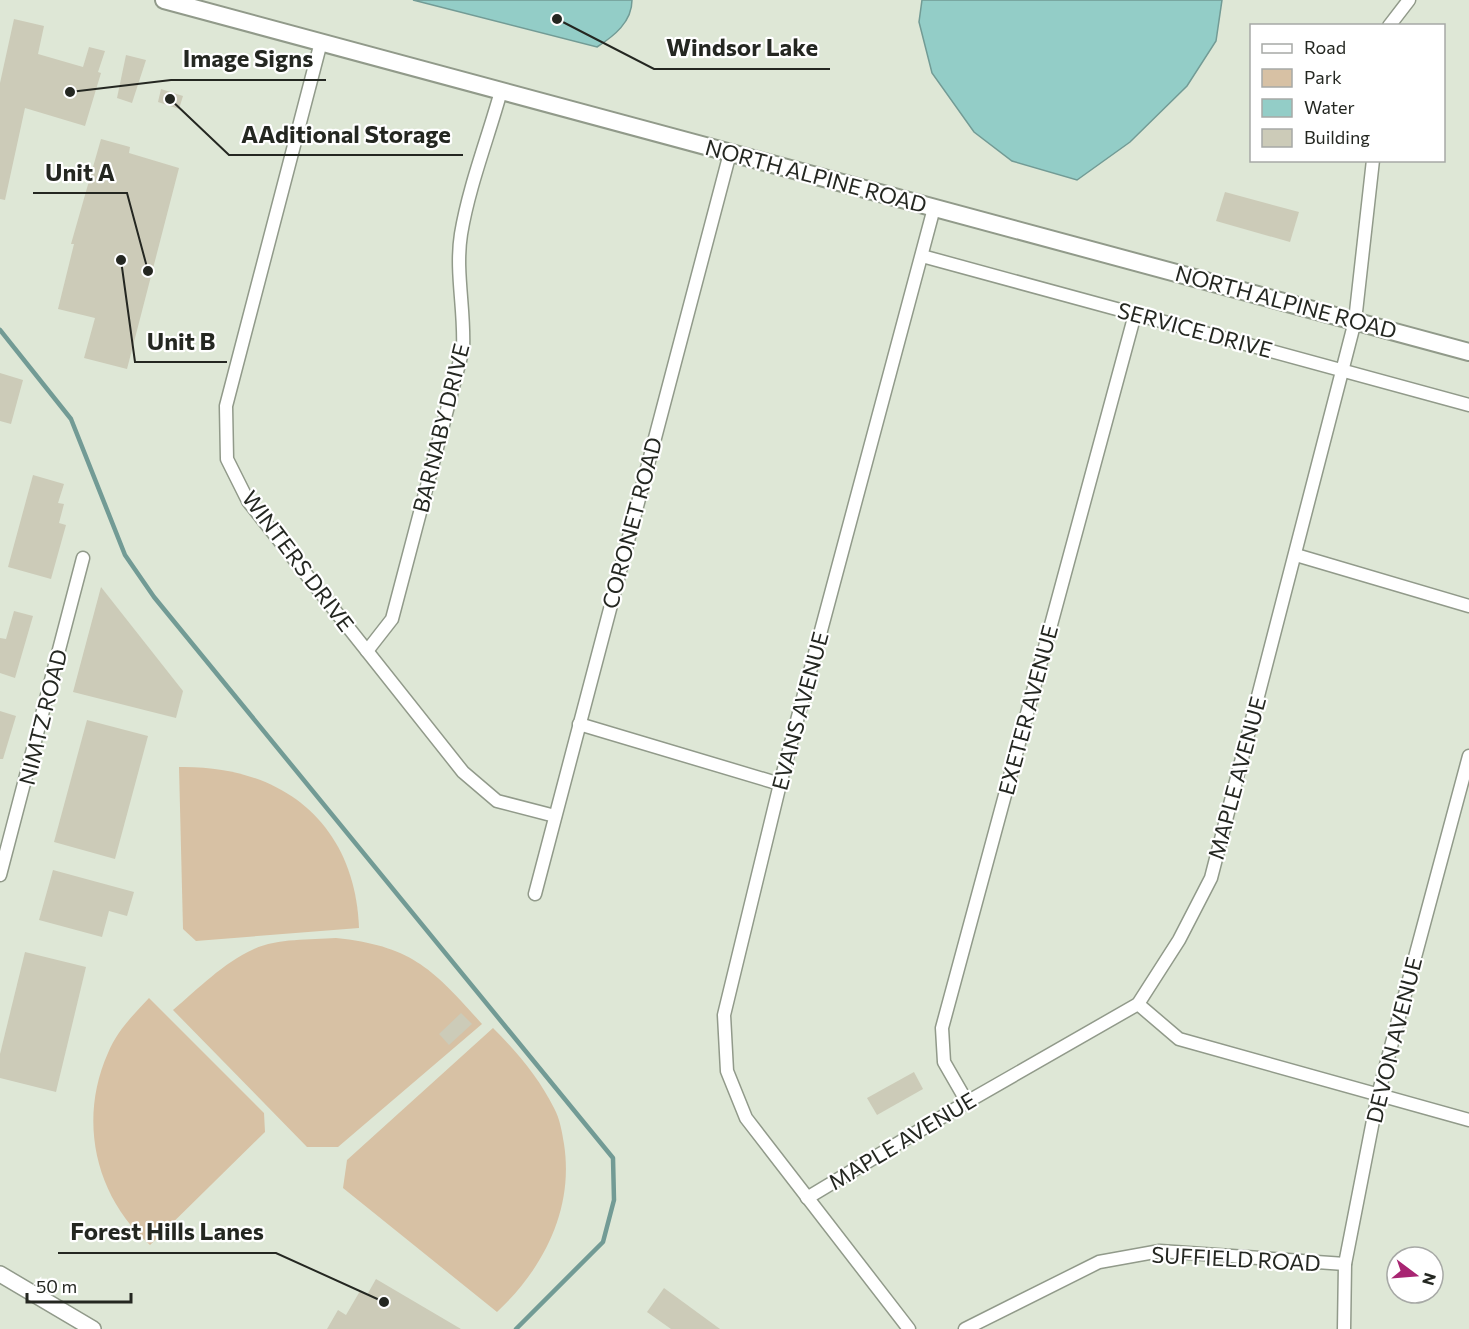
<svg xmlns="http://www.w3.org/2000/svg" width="1469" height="1329" font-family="Commissioner,sans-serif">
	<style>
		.green { fill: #d7c1a4 }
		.water { fill: #93cdc7; stroke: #729b95; stroke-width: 1.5 }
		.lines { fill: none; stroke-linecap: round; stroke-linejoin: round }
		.stream { stroke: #729b95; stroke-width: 4.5 }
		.building { fill: #cccbb8 }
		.minor-casing { stroke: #919a8a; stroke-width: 15 }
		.tertiary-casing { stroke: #919a8a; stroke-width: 18 }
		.secondary-casing { stroke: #919a8a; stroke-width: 20 }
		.minor { stroke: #fff; stroke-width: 12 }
		.tertiary { stroke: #fff; stroke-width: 15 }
		.secondary { stroke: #fff; stroke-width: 16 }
		.labels { text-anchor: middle; stroke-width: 4.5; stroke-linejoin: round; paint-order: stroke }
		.street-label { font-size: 22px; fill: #242721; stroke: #fff }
		.leader { fill: none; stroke: #242721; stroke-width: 2 }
		.callout-dot { fill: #242721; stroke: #fff; stroke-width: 2 }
		.callout-label { font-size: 24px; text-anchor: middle; font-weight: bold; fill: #242721; stroke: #fff; stroke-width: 4.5; stroke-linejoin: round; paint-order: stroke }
	</style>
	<rect width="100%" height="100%" fill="#dee7d6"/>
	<!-- green -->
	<g class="green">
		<path d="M179,767C282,765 355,823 359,928L196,941L183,929Z"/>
		<path d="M336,938C412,946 433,969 482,1024L338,1147H307L173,1010C198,989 223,963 254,949C278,938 310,940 336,938Z"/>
		<path d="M149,998L264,1113L265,1132L150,1245C95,1197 78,1120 108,1053C117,1031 133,1015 149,998Z"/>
		<path d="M493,1028C517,1052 539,1078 554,1108C560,1119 562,1132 564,1144C574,1209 544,1268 497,1312L343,1188L347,1160Z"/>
	</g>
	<!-- water -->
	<g class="water">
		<path d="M413,0H632C632,22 614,36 597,47Z"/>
		<path d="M922,0H1222L1216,41L1187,86L1130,142L1077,180L1012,161L974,132L932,73L919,22Z"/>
	</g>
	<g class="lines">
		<!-- stream -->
		<path class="stream" d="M0,330L71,419L125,555L154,597L613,1158L614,1200L603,1242L516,1329"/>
	</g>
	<!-- building -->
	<g class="building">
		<path d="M14,19L44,26L38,54L83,67L89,47L105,51L98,72L101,73L85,126L25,108L5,200L0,199V83Z"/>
		<path d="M126,55L146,60L132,103L117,98Z"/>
		<path d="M161,89L183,96L179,109L158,102Z"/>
		<path d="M101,139L130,147L129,153L179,168L127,369L84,358L95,318L58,309L74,244H71Z"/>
		<path d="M1225,192L1299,212L1290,242L1216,221Z"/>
		<path d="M0,373L23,380L11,424L0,421Z"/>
		<path d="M33,475L64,484L58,503L64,504L59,523L66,525L51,579L8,567Z"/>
		<path d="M101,587L183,691L176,718L73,692Z"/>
		<path d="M14,611L33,616L15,678L0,673V638L6,639Z"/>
		<path d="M0,711L16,716L3,759H0Z"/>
		<path d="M87,720L148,736L115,859L54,842Z"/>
		<path d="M53,870L134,892L127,916L109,911L102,937L39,920Z"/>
		<path d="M25,952L86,967L56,1092L0,1078V1054Z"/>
		<path d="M461,1013L472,1024L449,1045L439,1034Z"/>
		<path d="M914,1072L923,1089L877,1115L867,1098Z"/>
		<path d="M376,1279L461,1329H327L338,1310L346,1315L360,1291L367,1295Z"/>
		<path d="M664,1288L720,1329H671L647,1312Z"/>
	</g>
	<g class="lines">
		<defs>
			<g id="minor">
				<path d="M1389,26L1409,0"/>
				<path d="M321,42L226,406L227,459L248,501L463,772L497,801L555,816"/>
				<path d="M922,256L1469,405"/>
				<path d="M1296,555L1469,606"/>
				<path d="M367,651L392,619L463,349C465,310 455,272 461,234C469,186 488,138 501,91"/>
				<path d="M579,724L780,784"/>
				<path d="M0,875L83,558"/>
				<path d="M535,894L730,153"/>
				<path d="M1138,1004L1179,1039L1469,1120"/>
				<path d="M967,1102L944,1062L942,1028L1135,314"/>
				<path d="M807,1198L967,1102L1138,1004L1179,940L1211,878L1355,321L1373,160"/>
				<path d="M909,1329L746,1118L727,1071L724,1015L780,784L934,208"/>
				<path d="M965,1329L1099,1262L1160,1251L1345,1264"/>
				<path d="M1344,1329L1345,1264L1378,1095L1469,756"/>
			</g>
			<path id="tertiary" d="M0,1274L93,1329"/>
			<path id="secondary" d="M164,0L1469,352"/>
		</defs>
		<!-- minor casing -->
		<use href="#minor" class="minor-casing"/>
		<!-- tertiary casing -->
		<use href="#tertiary" class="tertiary-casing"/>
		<!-- secondary casing -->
		<use href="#secondary" class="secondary-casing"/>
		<!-- minor -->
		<use href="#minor" class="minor"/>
		<!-- tertiary -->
		<use href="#tertiary" class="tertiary"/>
		<!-- secondary -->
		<use href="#secondary" class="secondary"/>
	</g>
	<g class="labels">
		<!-- street labels -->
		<g class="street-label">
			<text transform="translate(816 176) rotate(15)" y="8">NORTH ALPINE ROAD</text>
			<text transform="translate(1286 302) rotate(15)" y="8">NORTH ALPINE ROAD</text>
			<text transform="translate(1195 330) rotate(15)" y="8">SERVICE DRIVE</text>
			<text transform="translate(441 428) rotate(-76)" y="8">BARNABY DRIVE</text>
			<text transform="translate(632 523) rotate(-75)" y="8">CORONET ROAD</text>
			<text transform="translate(298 561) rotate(53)" y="8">WINTERS DRIVE</text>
			<text transform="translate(1028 710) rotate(-75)" y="8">EXETER AVENUE</text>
			<text transform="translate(800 711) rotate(-75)" y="8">EVANS AVENUE</text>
			<text transform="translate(43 717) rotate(-76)" y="8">NIMTZ ROAD</text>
			<text transform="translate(1237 778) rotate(-75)" y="8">MAPLE AVENUE</text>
			<text transform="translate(1394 1040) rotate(-76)" y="8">DEVON AVENUE</text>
			<text transform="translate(902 1141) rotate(-31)" y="8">MAPLE AVENUE</text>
			<text transform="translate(1236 1259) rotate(3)" y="8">SUFFIELD ROAD</text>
		</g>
	</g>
	<!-- callouts -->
	<path class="leader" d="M557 19L654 69H830M70 92L171 80H326M170 99L229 155H463M148 271L127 193H33M121 260L135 362H227M384 1302L276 1253H58"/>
	<g class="callout-dot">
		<circle cx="557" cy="19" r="6"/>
		<circle cx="70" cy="92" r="6"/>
		<circle cx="170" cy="99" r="6"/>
		<circle cx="148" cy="271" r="6"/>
		<circle cx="121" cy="260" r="6"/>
		<circle cx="384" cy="1302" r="6"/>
	</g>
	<g class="callout-label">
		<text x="742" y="56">Windsor Lake</text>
		<text x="248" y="67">Image Signs</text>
		<text x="346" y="143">AAditional Storage</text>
		<text x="80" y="181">Unit A</text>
		<text x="181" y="350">Unit B</text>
		<text x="167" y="1240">Forest Hills Lanes</text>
	</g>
	<!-- legend -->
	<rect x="1250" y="24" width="195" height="138" fill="#ffffff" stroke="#a7a9a6" stroke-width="1.5"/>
	<rect x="1262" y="44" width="30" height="9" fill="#ffffff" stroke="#a7a9a6" stroke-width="1.5"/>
	<text x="1304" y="54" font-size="18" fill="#242721">Road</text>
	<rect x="1262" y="69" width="30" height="18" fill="#d7c1a4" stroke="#a7a9a6" stroke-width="1.5"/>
	<text x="1304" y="84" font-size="18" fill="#242721">Park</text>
	<rect x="1262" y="99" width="30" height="18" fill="#93cdc7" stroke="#a7a9a6" stroke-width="1.5"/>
	<text x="1304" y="114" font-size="18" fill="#242721">Water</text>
	<rect x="1262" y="129" width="30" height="18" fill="#cccbb8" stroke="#a7a9a6" stroke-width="1.5"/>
	<text x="1304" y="144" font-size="18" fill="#242721">Building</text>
	<!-- north arrow -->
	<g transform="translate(1415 1275) rotate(106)"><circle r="28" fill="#ffffff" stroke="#a7a9a6" stroke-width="1.5"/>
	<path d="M0-4.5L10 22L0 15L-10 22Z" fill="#a82572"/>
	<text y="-9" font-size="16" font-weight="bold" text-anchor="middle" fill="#242721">N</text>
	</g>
	<!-- scale -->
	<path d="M27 1293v9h104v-9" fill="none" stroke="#242721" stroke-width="3"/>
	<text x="36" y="1293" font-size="18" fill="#242721" stroke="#ffffff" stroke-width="4.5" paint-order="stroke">50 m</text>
</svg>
